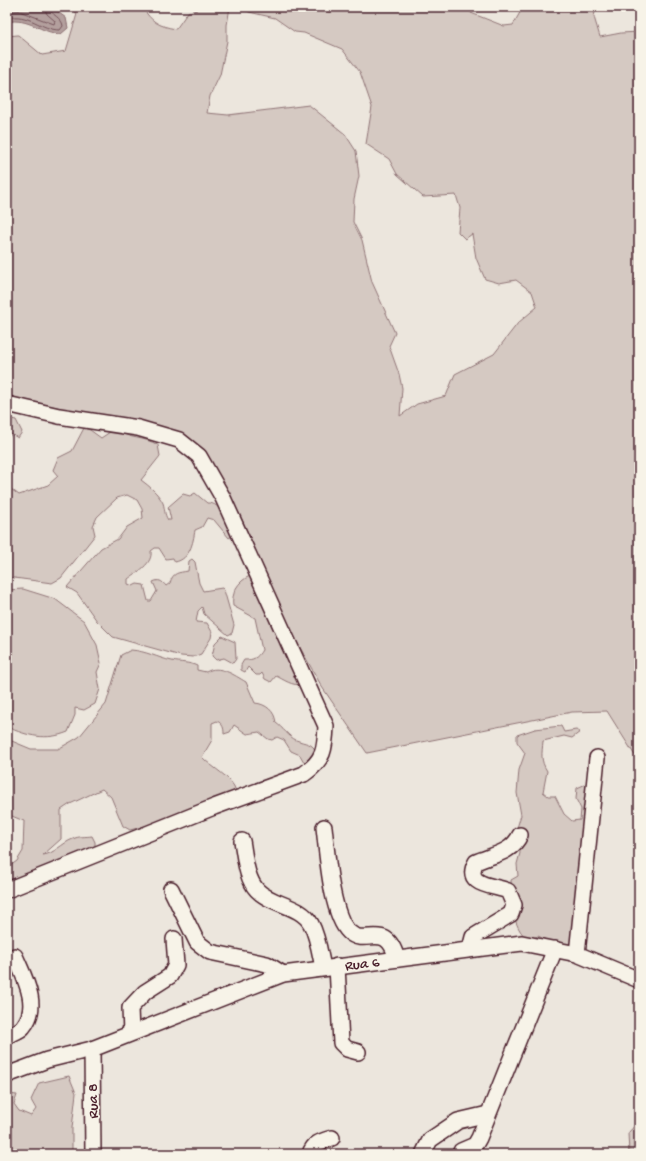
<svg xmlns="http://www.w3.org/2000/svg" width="646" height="1161" font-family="'Gochi Hand',sans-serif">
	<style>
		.green { fill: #d5c9c2; stroke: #907476 }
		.water { fill: #b39f9d; stroke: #896c6f }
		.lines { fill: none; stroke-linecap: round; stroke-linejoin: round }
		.shore { stroke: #745259; stroke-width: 1 }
		.minor-casing { stroke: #4a1f2b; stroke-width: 18 }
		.minor { stroke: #f7f3e8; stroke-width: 15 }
		.labels { text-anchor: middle; stroke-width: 3.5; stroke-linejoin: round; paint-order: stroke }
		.street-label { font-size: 15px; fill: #4a1f2b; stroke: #f7f3e8 }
	</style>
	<rect width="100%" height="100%" fill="#ece6dd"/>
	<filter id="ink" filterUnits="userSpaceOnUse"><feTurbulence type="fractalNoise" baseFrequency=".025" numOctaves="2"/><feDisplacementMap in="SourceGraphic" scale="8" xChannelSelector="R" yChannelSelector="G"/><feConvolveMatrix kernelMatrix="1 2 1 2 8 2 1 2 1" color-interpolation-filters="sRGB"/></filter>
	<g filter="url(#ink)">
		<!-- green -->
		<g class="green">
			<path d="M72,7H142C152,22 158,26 176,29L188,12L197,10L198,7H230L227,25V41L220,75L210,96L207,113L228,115L309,105L345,134L356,151L359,176L354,199L353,222L362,240L372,282L395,333L389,346L399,374L402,388L400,416L417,404L446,396L455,374L494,354L518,323L537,307L532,292L516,280L499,283L485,279L476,258L472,234L465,239L458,232L460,208L456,195L423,197L397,174L389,159L366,144L372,107L360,72L342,49L304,33L295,32L275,18L249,12L242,7H322L323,10L329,12L343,7H470L471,13L504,26L513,25L523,7H596L594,17L600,37L621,33L639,32V762L607,711L572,712L367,753L322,687L293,635L240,515L211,462L182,435L7,396V36L18,35L42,55L66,51L77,14Z"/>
			<path d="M7,418L16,420L22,432L18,438L11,434L7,440Z"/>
			<path d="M84,428L90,430L101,438L113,430H117C130,440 143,436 158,445L160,456L141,480C149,486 158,493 163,503C165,509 164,514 168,520H171L168,507L183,494L190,496L195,493L207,503C222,502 229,524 232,536L229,538L214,520L207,518L202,527L195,530C193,543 190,559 175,562L173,558L166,559L159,548H155L151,551C153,564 137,572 128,579V584L133,586L137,584L144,585L148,601H151L157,591L153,582C159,579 162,581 166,586L170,583C173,572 178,573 188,571L189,561L192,559L195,562L199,583L203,591L222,588L224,590L234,625L232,633L228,635L204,614L202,607L198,611L196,622L207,623L212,632L211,638L201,654L193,657L181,656L113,637L97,621L77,593L67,587L101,548L118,539L127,527L143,518L142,509L137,500L127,495L117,498L97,517L93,526L95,535L61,578L52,583L7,577V486L19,495L48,485L58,476L53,470L58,458L72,451Z"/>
			<path d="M250,576L302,684C293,687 283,679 276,676L271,682L265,679L262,673L260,675H256L248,667L245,672L241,670V665L244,660C254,660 257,658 262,650L255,618L233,606C231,593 238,581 250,576Z"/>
			<path d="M23,589L55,599L84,621L97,645L101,663L97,672L100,689L95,704L84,710L75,708V715L68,732C46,741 28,736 7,727V590Z"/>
			<path d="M222,636L235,642L236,659L233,663L224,658L216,660L212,656L215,643Z"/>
			<path d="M131,650C146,651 158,658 172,661C181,663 189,662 197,666V670L206,672C219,664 234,675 246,682L255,703C266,704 275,711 276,723C282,727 289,737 296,740C306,744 312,742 317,753L309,763L304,762L300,755L291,751L284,740L277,737L272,740L268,739L259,732L247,734L234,725L230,732L224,734C224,728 223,724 217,721L212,723V740L202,757C212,768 232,777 236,791L165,821L130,830L123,826L111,797L102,789L70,804L61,810V839L43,855C54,854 62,843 73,839C78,836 86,837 92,836L95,842V848L7,882V868L17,861L23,851L24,821L7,814V739L31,749H58L79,737L106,704L121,655Z"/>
			<path d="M561,726L564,732L576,730L580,732L572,738L564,736L543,741C542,754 540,760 547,771L543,792L548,796H555L564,814L572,821L580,820L581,809L576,799L577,788L586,784L589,791L571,948L557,945L538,936L529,940C511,928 512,900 511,880L518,876L517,864L520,853L517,828L521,815L517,793L519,770L525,753L517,742V735L535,729Z"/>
			<path d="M69,1076L76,1093L72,1128V1154H7V1094L17,1095L14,1104L19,1111L31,1116L36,1109L31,1100L39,1083Z"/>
			<path d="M639,1121V1154H629L628,1133Z"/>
		</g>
		<!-- water -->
		<path class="water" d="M7,7H51L66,18L68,28L61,34C41,33 28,17 7,22Z"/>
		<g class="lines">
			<!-- shore -->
			<g class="shore">
				<path d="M7,12L19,11L54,24L55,21L47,14L44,7"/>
				<path d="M7,18C29,12 40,30 60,30L63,26C62,17 51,16 49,7"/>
			</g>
			<defs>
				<g id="minor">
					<path d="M7,404L59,416L138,428L179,440L199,456L223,498L326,726C325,749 324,760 304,774L214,807L7,890"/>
					<path d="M324,827C327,852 331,915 349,932C366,948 386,919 397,959"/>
					<path d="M242,841C245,857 246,878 257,890C271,905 301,905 311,924C318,937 320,954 323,968"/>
					<path d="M171,889L197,942L210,952L267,964L283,974"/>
					<path d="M470,949L473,937L511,914L514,905L508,891C493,885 463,886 476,862C492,855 512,853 520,835"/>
					<path d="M577,954L597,758"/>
					<path d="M337,966L341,1043L347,1049L358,1052"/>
					<path d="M131,1033L130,1008L145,992L170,976L176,965L174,939"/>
					<path d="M7,1036C12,1033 20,1031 23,1027C41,1006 24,977 15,956"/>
					<path d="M92,1049L93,1154"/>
					<path d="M7,1075L47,1060L92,1049L283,974L522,943L577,954L639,980"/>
					<path d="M310,1154C313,1143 322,1141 332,1138"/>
					<path d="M423,1154L430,1140L458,1121L488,1114"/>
					<path d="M460,1154L461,1151L475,1145L479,1138L555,949"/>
				</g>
			</defs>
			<!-- minor casing -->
			<use href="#minor" class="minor-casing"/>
			<!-- minor -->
			<use href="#minor" class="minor"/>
		</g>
	</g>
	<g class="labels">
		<!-- street labels -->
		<g class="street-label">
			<text transform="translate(362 963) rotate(-7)" y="5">Rua 6</text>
			<text transform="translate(92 1101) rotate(-91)" y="5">Rua 8</text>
		</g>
	</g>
	<!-- margin -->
	<rect width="646" height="1161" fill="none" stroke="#f7f3e8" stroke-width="24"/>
	<rect x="12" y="12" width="622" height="1137" fill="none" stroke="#4a1f2b" stroke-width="1.5" filter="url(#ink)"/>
</svg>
